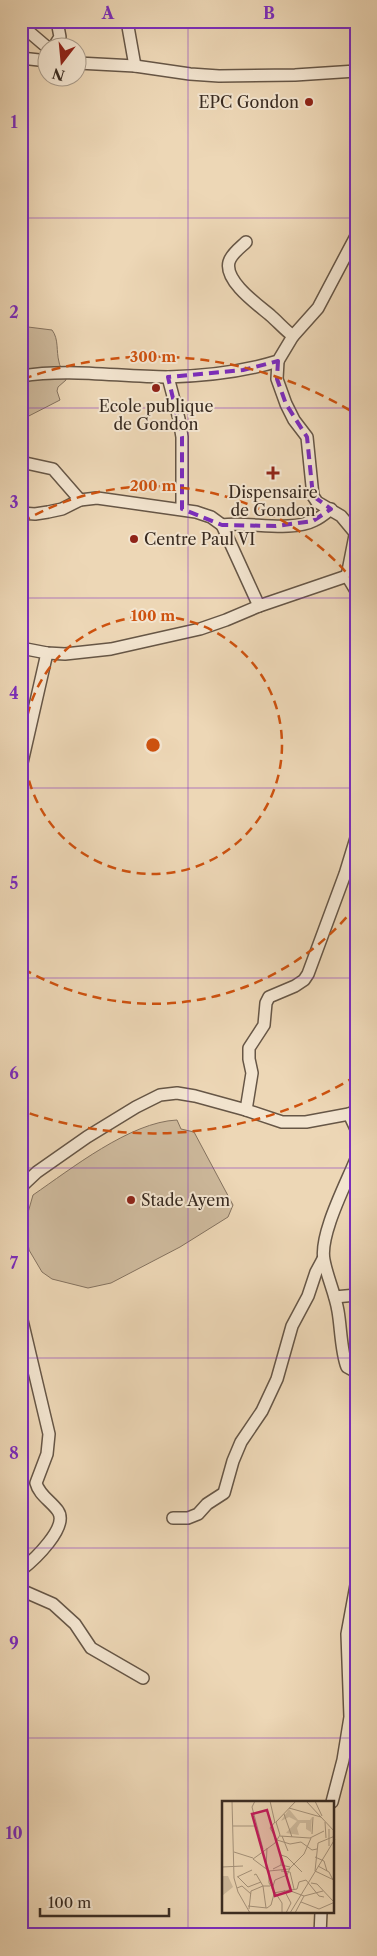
<svg xmlns="http://www.w3.org/2000/svg" width="377" height="1956" font-family="'Libre Caslon Text',serif">
	<style>
		.green { fill: #ceba9d; stroke: #84725f }
		.lines { fill: none; stroke-linecap: round; stroke-linejoin: round }
		.minor-casing { stroke: #665646; stroke-width: 14 }
		.minor { stroke: #f3e5d0; stroke-width: 11 }
		.marked { fill: none; stroke: #7b2cbf; stroke-width: 4; stroke-dasharray: 10 6; stroke-linejoin: round }
		.grid { fill: none; stroke: #7b2cbf; stroke-width: 1; stroke-opacity: 0.55 }
		.ring { fill: none; stroke: #ce520f; stroke-width: 2.5; stroke-dasharray: 9 6 }
		.poi-dot { fill: #8f2418; stroke: #f3e5d0; stroke-width: 2 }
		.labels { text-anchor: middle; stroke-width: 4; stroke-linejoin: round; paint-order: stroke }
		.poi-label { font-size: 16px; fill: #392b21; stroke: #f3e5d0 }
		.inset-road { fill: none; stroke: #a5927a; stroke-width: 1 }
		.view { fill: #c2185b; fill-opacity: 0.15; stroke: #c2185b; stroke-width: 2.5 }
		.inset-edge { fill: none; stroke: #392b21; stroke-width: 2.5 }
		.centre { fill: #ce520f; stroke: #f3e5d0; stroke-width: 2.5 }
		.ring-label { font-size: 15px; text-anchor: middle; font-weight: bold; fill: #ce520f; stroke: #f3e5d0; stroke-width: 4; stroke-linejoin: round; paint-order: stroke }
		.neatline { fill: none; stroke: #7b2cbf; stroke-width: 2 }
		.grid-label { font-size: 16px; text-anchor: middle; font-weight: bold; fill: #7b2cbf }
	</style>
	<rect width="100%" height="100%" fill="#edd7b6"/>
	<filter id="stains"><feTurbulence type="fractalNoise" baseFrequency=".004" numOctaves="4"/><feColorMatrix values="0 0 0 0 .2 0 0 0 0 .09 0 0 0 0 .02 0 0 0 .5 -.17"/></filter>
	<radialGradient id="worn" r=".72"><stop offset=".6" stop-color="#630" stop-opacity="0"/><stop offset="1" stop-color="#630" stop-opacity=".3"/></radialGradient>
	<!-- green -->
	<g class="green">
		<path d="M28,327L52,330C59,339 56,351 59,362C60,369 66,373 66,380L58,387L57,391L60,400L21,420V328Z"/>
		<path d="M177,1120L181,1129L194,1132L233,1205L228,1217L180,1247L111,1283L88,1288L52,1279L42,1272L29,1250L25,1223L33,1195C71,1169 130,1122 177,1120Z"/>
	</g>
	<g class="lines">
		<defs>
			<g id="minor">
				<path d="M127,21L135,66"/>
				<path d="M21,25L48,48"/>
				<path d="M53,48L60,37L57,21"/>
				<path d="M21,58L48,61"/>
				<path d="M78,63L135,66L190,74L219,76L295,75L356,71"/>
				<path d="M246,242C241,247 231,254 229,262C224,281 258,305 270,315C278,322 285,330 293,336"/>
				<path d="M278,361L277,379L286,404L294,420L307,437L313,496L317,502L341,516L356,534"/>
				<path d="M21,376C70,368 119,377 168,377C205,376 243,372 278,361L293,336L318,308L356,236"/>
				<path d="M168,377L179,419L182,437V509"/>
				<path d="M21,462L53,469L80,500"/>
				<path d="M21,513L35,514L48,512L62,509L80,500L97,498L196,512L211,517L222,525L259,606L347,576"/>
				<path d="M222,525C249,521 290,533 315,520C320,518 326,513 331,509"/>
				<path d="M356,530L347,576L356,591"/>
				<path d="M21,648L47,653L65,654L111,649L200,629L226,620L259,606"/>
				<path d="M21,767L47,653"/>
				<path d="M246,1110L252,1073L249,1059V1048L264,1025L266,1003L269,997L295,986L304,980L308,974L345,874L356,838"/>
				<path d="M349,1114L356,1129"/>
				<path d="M356,1159C346,1184 319,1235 324,1260C327,1277 335,1293 338,1311C341,1328 341,1352 347,1367L356,1372"/>
				<path d="M21,1187L37,1172L87,1137L136,1107L160,1095L177,1093L195,1096L246,1110L282,1122H306L349,1114L356,1111"/>
				<path d="M335,1297L356,1295"/>
				<path d="M21,1316L49,1434L47,1454L36,1483C39,1495 51,1501 58,1511C69,1527 34,1560 21,1570"/>
				<path d="M173,1518H188L198,1514L207,1504L224,1493L233,1461L241,1442L262,1411L277,1379L292,1326L308,1296L316,1272L323,1259"/>
				<path d="M21,1590L53,1604L75,1624L91,1648L143,1678"/>
				<path d="M332,1802L343,1760L350,1717L347,1634L356,1585"/>
				<path d="M320,1935L321,1912"/>
			</g>
		</defs>
		<!-- minor casing -->
		<use href="#minor" class="minor-casing"/>
		<!-- minor -->
		<use href="#minor" class="minor"/>
	</g>
	<!-- marked area -->
	<path class="marked" d="M278,361L277,379L286,404L307,437L313,496L331,509L313,521L276,526L222,525L182,509V437L168,377L243,370Z"/>
	<!-- grid -->
	<path class="grid" d="M188,21V1935M21,218H356M21,408H356M21,598H356M21,788H356M21,978H356M21,1168H356M21,1358H356M21,1548H356M21,1738H356"/>
	<!-- distance rings -->
	<g class="ring">
		<circle cx="153" cy="745" r="129"/>
		<path d="M356 906A259 259 0 0 1 22 968M22 522A259 259 0 0 1 356 584"/>
		<path d="M356 1076A388 388 0 0 1 23 1111M23 379A388 388 0 0 1 356 414"/>
	</g>
	<!-- markers -->
	<g class="poi-dot">
		<circle cx="309" cy="102" r="5"/>
		<circle cx="156" cy="388" r="5"/>
		<path d="M270.5 465.5h5v5h5v5h-5v5h-5v-5h-5v-5h5z"/>
		<circle cx="134" cy="539" r="5"/>
		<circle cx="131" cy="1200" r="5"/>
	</g>
	<g class="labels">
		<!-- poi labels -->
		<g class="poi-label">
			<text x="299" y="108" text-anchor="end">EPC Gondon</text>
			<text x="156" y="412">Ecole publique<tspan x="156" dy="18">de Gondon</tspan></text>
			<text x="273" y="498">Dispensaire<tspan x="273" dy="18">de Gondon</tspan></text>
			<text x="144" y="545" text-anchor="start">Centre Paul VI</text>
			<text x="141" y="1206" text-anchor="start">Stade Ayem</text>
		</g>
	</g>
	<!-- overview -->
	<g transform="translate(222 1801)">
		<rect width="112" height="112" fill="#edd7b6"/>
		<path d="M67,8L76,19H88L90,16L89,31L84,28V22H78L75,27L77,34L64,32L75,20L67,16L59,20ZM0,75H6L11,86L0,95Z" fill="#ceba9d"/>
		<path class="inset-road" d="M10,0L12,77L16,91L28,112M33,0L30,6L41,48M48,0L53,22M84,0L113,31M93,0L100,15M67,7L99,16M62,13L70,36M53,21L48,27L55,39L68,43L79,41L90,49L95,48M103,21L104,37M11,25H34M107,28V45M90,33L91,16M58,35L88,37L102,30M60,35L66,50M12,51L31,57M93,56L102,60L105,70M59,64V54L65,56L80,71M96,65L107,71L111,79M0,66L21,65M44,67L45,47M51,68L59,64L68,66M47,70L67,68L82,53L89,37M59,70L68,71L72,88M93,70L96,42L113,35M93,70L112,79M32,74L34,73L41,85H48M15,76L30,69M16,76L26,86L39,81M89,82L95,83L112,101M41,85L44,107M15,87L20,85L29,93M50,88L53,79L65,74L68,67M62,89L69,102L64,112M66,89L82,95L73,112M51,92L75,88L77,81L84,79L97,95L102,96M82,95L101,90M79,101L97,108L113,101M26,105L45,107L49,104L52,93M27,108L29,90L41,85M60,112V102L47,82V70L31,58L53,42L58,34L54,21L74,0M68,112L113,38"/>
		<path class="view" d="M45,9L69,90L53,95L30,13Z"/>
		<rect width="112" height="112" class="inset-edge"/>
	</g>
	<circle cx="153" cy="745" r="8" class="centre"/>
	<g class="ring-label">
		<text x="153" y="362">300 m</text>
		<text x="153" y="491">200 m</text>
		<text x="153" y="621">100 m</text>
	</g>
	<!-- margin -->
	<rect width="377" height="1956" fill="none" stroke="#edd7b6" stroke-width="55"/>
	<!-- north arrow -->
	<g transform="translate(62 62) rotate(196)"><circle r="24" fill="#f3e5d0" stroke="#a99b8a"/>
	<path d="M0-4L9 19L0 12L-9 19Z" fill="#8f2418"/>
	<text y="-8" font-size="14" font-weight="bold" text-anchor="middle" fill="#392b21">N</text>
	</g>
	<!-- scale -->
	<path d="M40 1908v8h129v-8" fill="none" stroke="#392b21" stroke-width="2.5"/>
	<text x="48" y="1908" font-size="15" fill="#392b21" stroke="#f3e5d0" stroke-width="4" paint-order="stroke">100 m</text>
	<rect x="28" y="28" width="322" height="1900" class="neatline"/>
	<g class="grid-label">
		<text x="108" y="19">A</text>
		<text x="269" y="19">B</text>
		<text x="14" y="128">1</text>
		<text x="14" y="318">2</text>
		<text x="14" y="508">3</text>
		<text x="14" y="699">4</text>
		<text x="14" y="889">5</text>
		<text x="14" y="1079">6</text>
		<text x="14" y="1269">7</text>
		<text x="14" y="1459">8</text>
		<text x="14" y="1649">9</text>
		<text x="14" y="1839">10</text>
	</g>
	<rect width="100%" height="100%" filter="url(#stains)"/>
	<rect width="100%" height="100%" fill="url(#worn)"/>
</svg>
